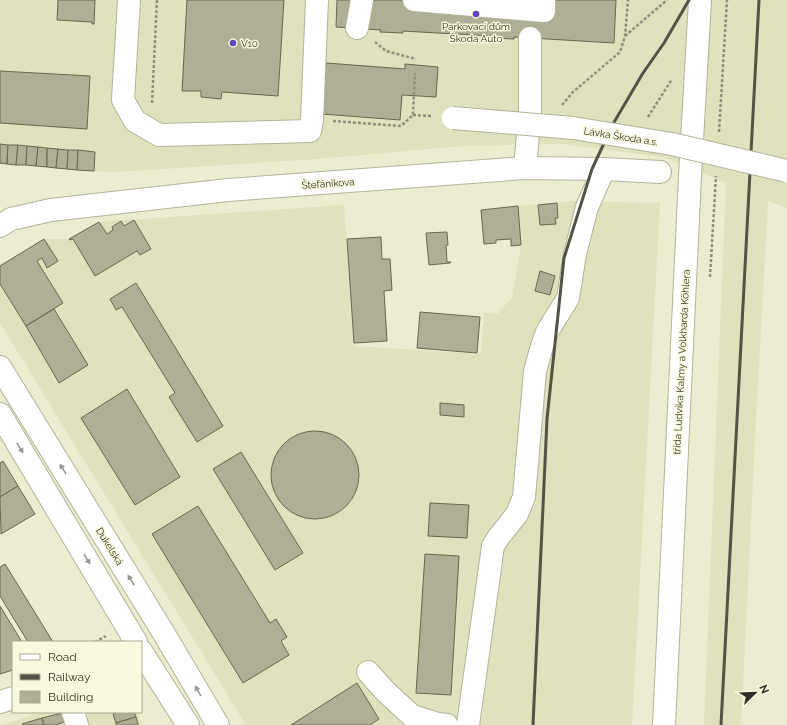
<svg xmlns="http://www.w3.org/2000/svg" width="787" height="725" font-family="Raleway,sans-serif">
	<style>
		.built { fill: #e0e1bd }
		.building { fill: #aeaf94; stroke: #67674e }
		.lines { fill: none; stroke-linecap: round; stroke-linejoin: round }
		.minor-casing { stroke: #b3b499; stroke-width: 24 }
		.path { stroke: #8e8f7b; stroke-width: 2.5; stroke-dasharray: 3 2; stroke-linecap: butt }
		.minor { stroke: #fff; stroke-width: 22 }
		.rail { stroke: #535345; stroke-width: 3 }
		.minor-bridge-casing { stroke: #b3b499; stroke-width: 24; stroke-linecap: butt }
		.minor-bridge { stroke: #fff; stroke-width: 22 }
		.oneway { fill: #989892 }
		.poi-dot { fill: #6045bd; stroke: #f9f9dd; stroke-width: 1.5 }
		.labels { text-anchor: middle; stroke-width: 3; stroke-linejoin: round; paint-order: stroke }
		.poi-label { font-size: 10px; fill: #303025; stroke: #f9f9dd }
		.street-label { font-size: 10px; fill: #303025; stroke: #f9f9dd }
	</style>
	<rect width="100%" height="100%" fill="#ebecd0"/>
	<!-- built -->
	<g class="built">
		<path d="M0,0H787V208L768,201L756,419L741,725H704L726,183L663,157L563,144L462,146L318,159L114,172L94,171L95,152L0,144Z"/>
		<path d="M574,201L660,203L632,725H246L0,323V265L44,239H69L99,222L344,205L354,346L481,354L484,312L497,314L512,298L521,245L518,206Z"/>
		<path d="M43,712H138L142,725H2Z"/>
	</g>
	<!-- building -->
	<g class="building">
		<path d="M58,0H95L94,24H92V22L57,20Z"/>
		<path d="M187,0H284L278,96L222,92L221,99L201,97V91H182Z"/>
		<path d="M337,0H616L614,43L514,37V39L491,38V36L403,31V33L380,32L381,30L336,27Z"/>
		<path d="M326,63L405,69V64L438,67L436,97L402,95L400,120L322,114Z"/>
		<path d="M0,71L90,76L87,129L0,123Z"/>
		<path d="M0,144L8,145L7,164L0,163Z"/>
		<path d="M8,145H18L16,165L7,164Z"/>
		<path d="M18,145L27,146L26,165H16Z"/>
		<path d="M27,146L38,147L36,166L26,165Z"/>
		<path d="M38,147L47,148V167L36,166Z"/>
		<path d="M47,148L58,149L56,168L47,167Z"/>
		<path d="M58,149L68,150L67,169L56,168Z"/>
		<path d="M68,150H78L77,170L67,169Z"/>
		<path d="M78,150L95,152L94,171L77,170Z"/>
		<path d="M557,203L558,218H555L556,224L540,225L538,205Z"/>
		<path d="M518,206L521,245L511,246V239L496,240V243L484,244L481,210Z"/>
		<path d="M134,220L151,249L140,255L137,251L95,276L73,239L70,240L69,239L99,222L107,234L113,230L112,227L121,221L124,226Z"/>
		<path d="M447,232L448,245H446L447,262H451L450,263L429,265L426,233Z"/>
		<path d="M381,237L382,259H390L392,290L384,291L387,341L354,343L347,239Z"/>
		<path d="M44,239L58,261L47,268L42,258L37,261L63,303L26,326L0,284V266Z"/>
		<path d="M540,271L555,276L550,295L535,291Z"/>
		<path d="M136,283L223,426L197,442L169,397L175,393L122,307L116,310L110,299Z"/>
		<path d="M54,309L88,365L59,383L26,326Z"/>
		<path d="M420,312L480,317L477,353L417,348Z"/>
		<path d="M127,389L180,477L135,505L81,418Z"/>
		<path d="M440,403L464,405V417L440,415Z"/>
		<circle cx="315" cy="475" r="44"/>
		<path d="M241,452L303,553L275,570L213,469Z"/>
		<path d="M3,461L18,486L0,497V463Z"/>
		<path d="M18,486L35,514L1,534L0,497Z"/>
		<path d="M430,503L469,505L467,538L428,536Z"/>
		<path d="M198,506L270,623L276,619L287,637L281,641L289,655L243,683L152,534Z"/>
		<path d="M425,554L459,556L451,695L416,693Z"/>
		<path d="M5,564L53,642H28L0,596V567Z"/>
		<path d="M0,606L22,642H13V670L0,674Z"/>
		<path d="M357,683L379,719L370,725H291Z"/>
		<path d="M118,712H134L136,717L116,723L113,714Z"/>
		<path d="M62,713L65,722L55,725H44L42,718Z"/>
		<path d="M136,717L138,725H116V723Z"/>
		<path d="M42,718L44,725H23L22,724Z"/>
	</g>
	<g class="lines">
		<defs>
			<g id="minor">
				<path d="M129,0L123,100L135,121L159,135L310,131L312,120L317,0"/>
				<path d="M414,0L544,11V0"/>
				<path d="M357,28L362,0"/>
				<path d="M525,168L530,111V38"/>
				<path d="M0,226L11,219L51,210L228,190L525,168L604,169L660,172"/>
				<path d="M0,367L163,632L218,725"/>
				<path d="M0,414L136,642"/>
				<path d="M141,651L188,725"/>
				<path d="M368,672L385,691L412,716L438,724L447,725"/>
				<path d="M0,702L13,698"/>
				<path d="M73,712L77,725"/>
				<path d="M468,725L493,546L498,538L517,514L524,497L535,371L542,346L547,332L568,298L575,254L587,207L604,169"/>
				<path d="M664,725L690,176L700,0"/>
			</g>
		</defs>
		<!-- minor casing -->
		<use href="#minor" class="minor-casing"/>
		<!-- path -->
		<g class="path">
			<path d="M625,36L667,0"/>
			<path d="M375,42L386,51L416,59"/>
			<path d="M152,103L157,0"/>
			<path d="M562,105L573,92L620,52L625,36L628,0"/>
			<path d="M413,115L432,116"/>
			<path d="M648,117L672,79"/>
			<path d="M333,121L401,126L413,115L415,73"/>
			<path d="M719,132L727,0"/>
			<path d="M710,277L716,176"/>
			<path d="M95,642L106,636"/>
		</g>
		<!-- minor -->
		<use href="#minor" class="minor"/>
		<!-- rail -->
		<g class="rail">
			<path d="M533,725L547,419L564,258L592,169L613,124L643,73L664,43L689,0"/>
			<path d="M721,725L759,0"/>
		</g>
		<defs>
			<path id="minor-bridge" d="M453,118L573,128L672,144L787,171"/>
		</defs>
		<!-- minor-bridge casing -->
		<use href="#minor-bridge" class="minor-bridge-casing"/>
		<!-- minor-bridge -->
		<use href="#minor-bridge" class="minor-bridge"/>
	</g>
	<!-- one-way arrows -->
	<defs><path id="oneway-solid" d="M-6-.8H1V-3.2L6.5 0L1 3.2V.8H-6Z"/></defs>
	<g class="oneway">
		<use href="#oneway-solid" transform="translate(20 448) rotate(59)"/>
		<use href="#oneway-solid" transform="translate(63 469) rotate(-122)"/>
		<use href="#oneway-solid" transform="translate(87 559) rotate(59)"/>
		<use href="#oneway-solid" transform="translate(131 580) rotate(-122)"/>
		<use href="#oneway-solid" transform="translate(198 691) rotate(-120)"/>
	</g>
	<!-- markers -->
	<g class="poi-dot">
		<circle cx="476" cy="14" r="4"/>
		<circle cx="233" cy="43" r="4"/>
	</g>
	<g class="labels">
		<!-- poi labels -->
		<g class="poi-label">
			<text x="476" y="30">Parkovací dům<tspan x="476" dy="12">Škoda Auto</tspan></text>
			<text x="241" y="47" text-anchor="start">V10</text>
		</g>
		<!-- street labels -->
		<g class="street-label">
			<text transform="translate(621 136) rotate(9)" y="4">Lávka Škoda a.s.</text>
			<text transform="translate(328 183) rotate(-4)" y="4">Štefánikova</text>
			<text transform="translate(681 362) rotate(-87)" y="4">třída Ludvíka Kalmy a Volkharda Köhlera</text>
			<text transform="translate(110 546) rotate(58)" y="4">Dukelská</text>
		</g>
	</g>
	<!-- legend -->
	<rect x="12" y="641" width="130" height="72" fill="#f9f9dd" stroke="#a9a993"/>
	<rect x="20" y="654" width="20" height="6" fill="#ffffff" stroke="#a9a993"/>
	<text x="48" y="661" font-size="12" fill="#303025">Road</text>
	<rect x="20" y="674" width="20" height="6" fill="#535345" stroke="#a9a993"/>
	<text x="48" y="681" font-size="12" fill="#303025">Railway</text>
	<rect x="20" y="691" width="20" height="12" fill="#aeaf94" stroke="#a9a993"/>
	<text x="48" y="701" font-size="12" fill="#303025">Building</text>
	<!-- north arrow -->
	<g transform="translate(755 693) rotate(67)" stroke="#f9f9dd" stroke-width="3" paint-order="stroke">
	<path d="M0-3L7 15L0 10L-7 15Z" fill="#303025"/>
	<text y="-6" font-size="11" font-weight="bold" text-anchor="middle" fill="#303025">N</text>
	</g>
</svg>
